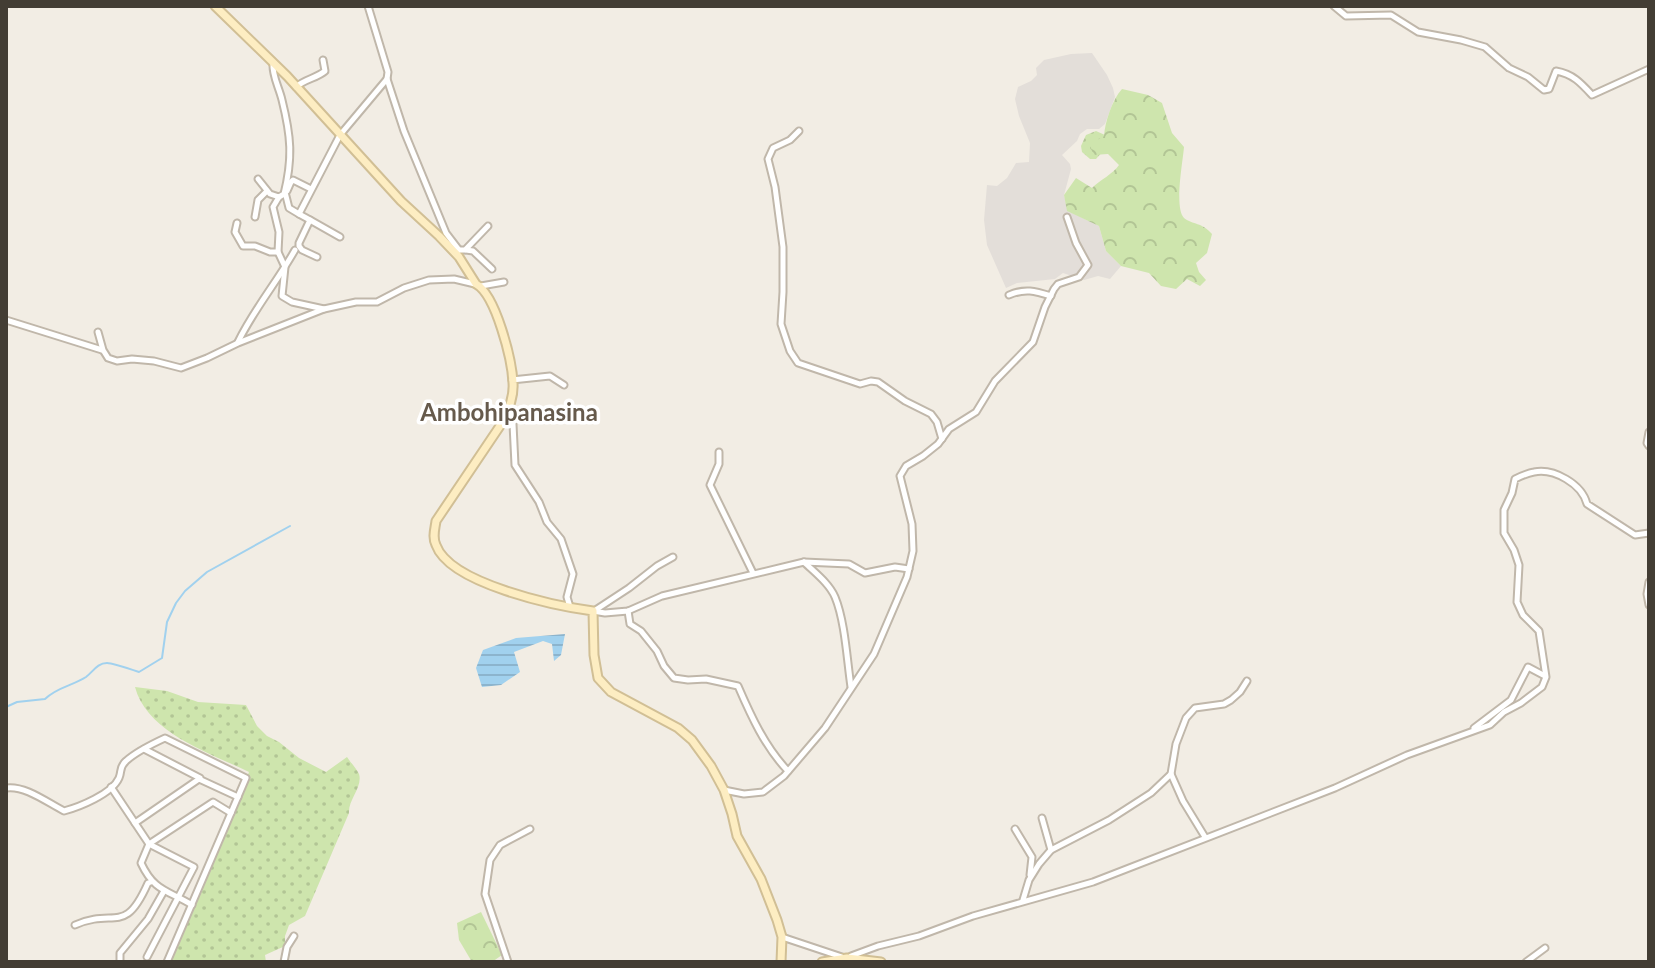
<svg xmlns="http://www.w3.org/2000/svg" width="1655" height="968" font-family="Lato,sans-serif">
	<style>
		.industrial { fill: #e3ded9 }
		.grass { fill: url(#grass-dots) }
		.forest { fill: url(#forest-crowns) }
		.water { fill: url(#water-rules) }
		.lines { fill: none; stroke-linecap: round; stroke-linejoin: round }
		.stream { stroke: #a1d1ee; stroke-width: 2 }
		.street-casing { stroke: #c0b7aa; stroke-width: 9 }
		.secondary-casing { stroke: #d1bf95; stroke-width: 11 }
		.street { stroke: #fff; stroke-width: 5 }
		.secondary { stroke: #fdedc2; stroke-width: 7 }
		.labels { text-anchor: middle; stroke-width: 7; stroke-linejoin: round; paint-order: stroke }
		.quarter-label { font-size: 24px; font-weight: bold; fill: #665a4c; stroke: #fff }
	</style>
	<defs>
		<pattern id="grass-dots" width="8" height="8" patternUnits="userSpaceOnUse" patternTransform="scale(2)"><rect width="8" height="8" fill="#cee5ad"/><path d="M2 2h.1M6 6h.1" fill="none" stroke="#b2c595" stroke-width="1.8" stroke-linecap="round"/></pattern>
		<pattern id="forest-crowns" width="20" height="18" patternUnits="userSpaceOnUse" patternTransform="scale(2)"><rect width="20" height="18" fill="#cee5ad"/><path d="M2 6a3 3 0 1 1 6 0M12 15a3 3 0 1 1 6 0" fill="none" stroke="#b2c595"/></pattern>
		<pattern id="water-rules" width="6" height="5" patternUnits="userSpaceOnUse" patternTransform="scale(2)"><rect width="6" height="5" fill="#a1d1ee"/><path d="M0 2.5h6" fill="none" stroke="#8cb4cd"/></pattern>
	</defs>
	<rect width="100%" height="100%" fill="#f2ede4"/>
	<!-- industrial -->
	<path class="industrial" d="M1092,53L1107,75L1113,88L1115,97L1105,124L1099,129H1087L1080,134L1077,141L1062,155L1070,164L1071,169L1064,195L1068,211L1099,226L1106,251L1121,266L1110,279L1098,276L1084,280L1063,273L1055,279L1017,283L1006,288L987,245L984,220L987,185L997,186L1007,178L1016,163L1029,162L1030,143L1019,116L1015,99L1018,87L1031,81L1037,75L1036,68L1044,60L1071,54Z"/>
	<!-- grass -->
	<g class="grass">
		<path d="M1096,131L1105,135L1103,151L1096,159H1090L1082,152L1081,146L1086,135Z"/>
		<path d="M135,687L167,691L198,702L246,705L257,726L267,736L279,742L299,758L326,772L347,757C350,762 357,769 359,774C363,787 348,800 349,813L305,916L289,925L285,936V946L265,955L266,962H169L222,842L249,772C210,753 147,733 135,687Z"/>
	</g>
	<!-- forest -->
	<g class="forest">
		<path d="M1122,89L1148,95L1162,103L1172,133L1184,147C1183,161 1174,208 1184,218C1193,225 1202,222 1212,234L1207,253L1196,263L1199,272L1206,280L1200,286L1187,279L1176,289L1161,286L1149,273L1121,266L1106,251L1099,226L1067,211L1064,195L1076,178L1092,188C1100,180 1113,174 1119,165L1108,154L1093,155L1090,144L1104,136C1105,122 1112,100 1122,89Z"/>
		<path d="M481,912L502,955L492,962H472L459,940L457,923Z"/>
	</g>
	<!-- water -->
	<path class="water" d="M565,634L561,655L554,661L552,644L543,641L514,652L520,672L501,685L482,687L476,668L483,650L516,638Z"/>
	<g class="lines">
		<!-- stream -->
		<path class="stream" d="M6,707L17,702L45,699C57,687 72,686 86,677C93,672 97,663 107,663C111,663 133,670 139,672L162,658L167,622L176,603L185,591L207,572L290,526"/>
		<defs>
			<g id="street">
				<path d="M1334,6L1346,16L1391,15L1418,32L1461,40L1485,47L1509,68L1528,77L1544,90L1549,89L1556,71C1573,74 1581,83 1592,95L1649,69"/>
				<path d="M387,79L404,131L446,233L459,250"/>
				<path d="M296,87C305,79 317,78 325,71L323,60"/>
				<path d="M799,131L790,140L773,148L768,159L775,187L783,247V292L781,324L790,351L798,363L860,384L871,381L878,382L905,401L931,414L937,422L942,439"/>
				<path d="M258,179L270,194L279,197L284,194C293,158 291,136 282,100C279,87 272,76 273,63"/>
				<path d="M279,197L273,207L279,232L278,252L285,267L282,296L292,302L324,309"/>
				<path d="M299,214L289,208L285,192L287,191L291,182L293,180L311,189"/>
				<path d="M255,217L258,200L267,191"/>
				<path d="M310,220L340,237"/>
				<path d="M237,223L235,232L243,246H255L270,252H278"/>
				<path d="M458,250H465L488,226"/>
				<path d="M466,250L473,251L492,269"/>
				<path d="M317,257L302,250L299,246V243L310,220L299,214L340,135L387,79L388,72L368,6"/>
				<path d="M481,286L504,282"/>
				<path d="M1009,295C1025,288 1035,291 1051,296"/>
				<path d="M6,320L102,350"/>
				<path d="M98,332L103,350L108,358L117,361L132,359L154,361L181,368L207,358L238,343L324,309L356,302H377L404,288L429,280L454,279L475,284"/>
				<path d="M238,342C254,309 277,282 295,250"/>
				<path d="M512,380L550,376L564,385"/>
				<path d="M506,415L513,424L515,465L539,502L547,522L561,539L573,574L567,597L570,607"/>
				<path d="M1649,432L1647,443L1649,446"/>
				<path d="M719,452V464L710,485L753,573"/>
				<path d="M804,562C814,572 829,583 835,597C845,621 847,660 851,687"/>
				<path d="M1649,582L1647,594L1649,605"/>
				<path d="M593,611L605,613L628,611L662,596L804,562L849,564L865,573L895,567L909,569"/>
				<path d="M594,611L629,588L657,566L673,557"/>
				<path d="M628,611L630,624L641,631L657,651L664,666L674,678L688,680L706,679L738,686C751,716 765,747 788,771"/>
				<path d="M1474,728L1511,700L1528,667L1545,676"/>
				<path d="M144,749L200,778"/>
				<path d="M1171,774L1183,801L1205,837"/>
				<path d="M111,787L149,844L194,867L147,957"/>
				<path d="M6,788C25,785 48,803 64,811C79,807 112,794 119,778C122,771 119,767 126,761C137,751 152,744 165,738L246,778L167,962"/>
				<path d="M724,790L744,794L763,792L784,776L825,728L874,654L907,577L913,551L912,524L900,476L906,466L923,456L938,444L949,429L976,412L995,381L1033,342L1045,307L1054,289L1058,284L1079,277L1088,265L1076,243L1067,217"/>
				<path d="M1042,818L1051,850"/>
				<path d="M135,823L199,779L238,797"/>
				<path d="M1015,829L1032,857L1030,875"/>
				<path d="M1023,900L1029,880L1039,864L1051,850L1109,820L1151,793L1171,774L1176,744L1186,718L1195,708L1224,704L1231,700L1240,692L1247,681"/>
				<path d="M192,905C167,890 154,891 141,863L149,844L213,802L231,813"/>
				<path d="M75,925C115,907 124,937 148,883L151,882"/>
				<path d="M782,937L842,957"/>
				<path d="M851,956L878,946L919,936L973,916L1093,882L1335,788L1407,755L1490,725L1504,712L1521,703L1542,687L1546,677L1539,631L1523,615L1517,602L1519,565L1514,550L1504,533V510L1512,493L1515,479C1521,476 1528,473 1534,472C1554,468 1582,484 1587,504L1635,535L1649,533"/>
				<path d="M120,962V953L148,919L164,891"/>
				<path d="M284,962L287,947L294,936"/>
				<path d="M508,962L485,894L490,860L500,845L530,829"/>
				<path d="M1526,962L1545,948"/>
			</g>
			<g id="secondary">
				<path d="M215,6L287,76L401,201L439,236L459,257L476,284C496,295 512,360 513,383C514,396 509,408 504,420L436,521C435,529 432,537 436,545C450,584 556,606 593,611L594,655L598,678L611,692L678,728L692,740L711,766L724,790L732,814L737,836L761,879L777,920L782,937L781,962"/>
				<path d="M822,962L847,958L881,962"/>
			</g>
		</defs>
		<!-- street casing -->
		<use href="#street" class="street-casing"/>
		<!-- secondary casing -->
		<use href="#secondary" class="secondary-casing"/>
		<!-- street -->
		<use href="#street" class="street"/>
		<!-- secondary -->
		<use href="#secondary" class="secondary"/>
	</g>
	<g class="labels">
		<!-- quarter labels -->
		<g class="quarter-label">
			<text x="509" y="421">Ambohipanasina</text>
		</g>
	</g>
	<!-- border -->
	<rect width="1655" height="968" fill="none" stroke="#433d34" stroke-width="16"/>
</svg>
